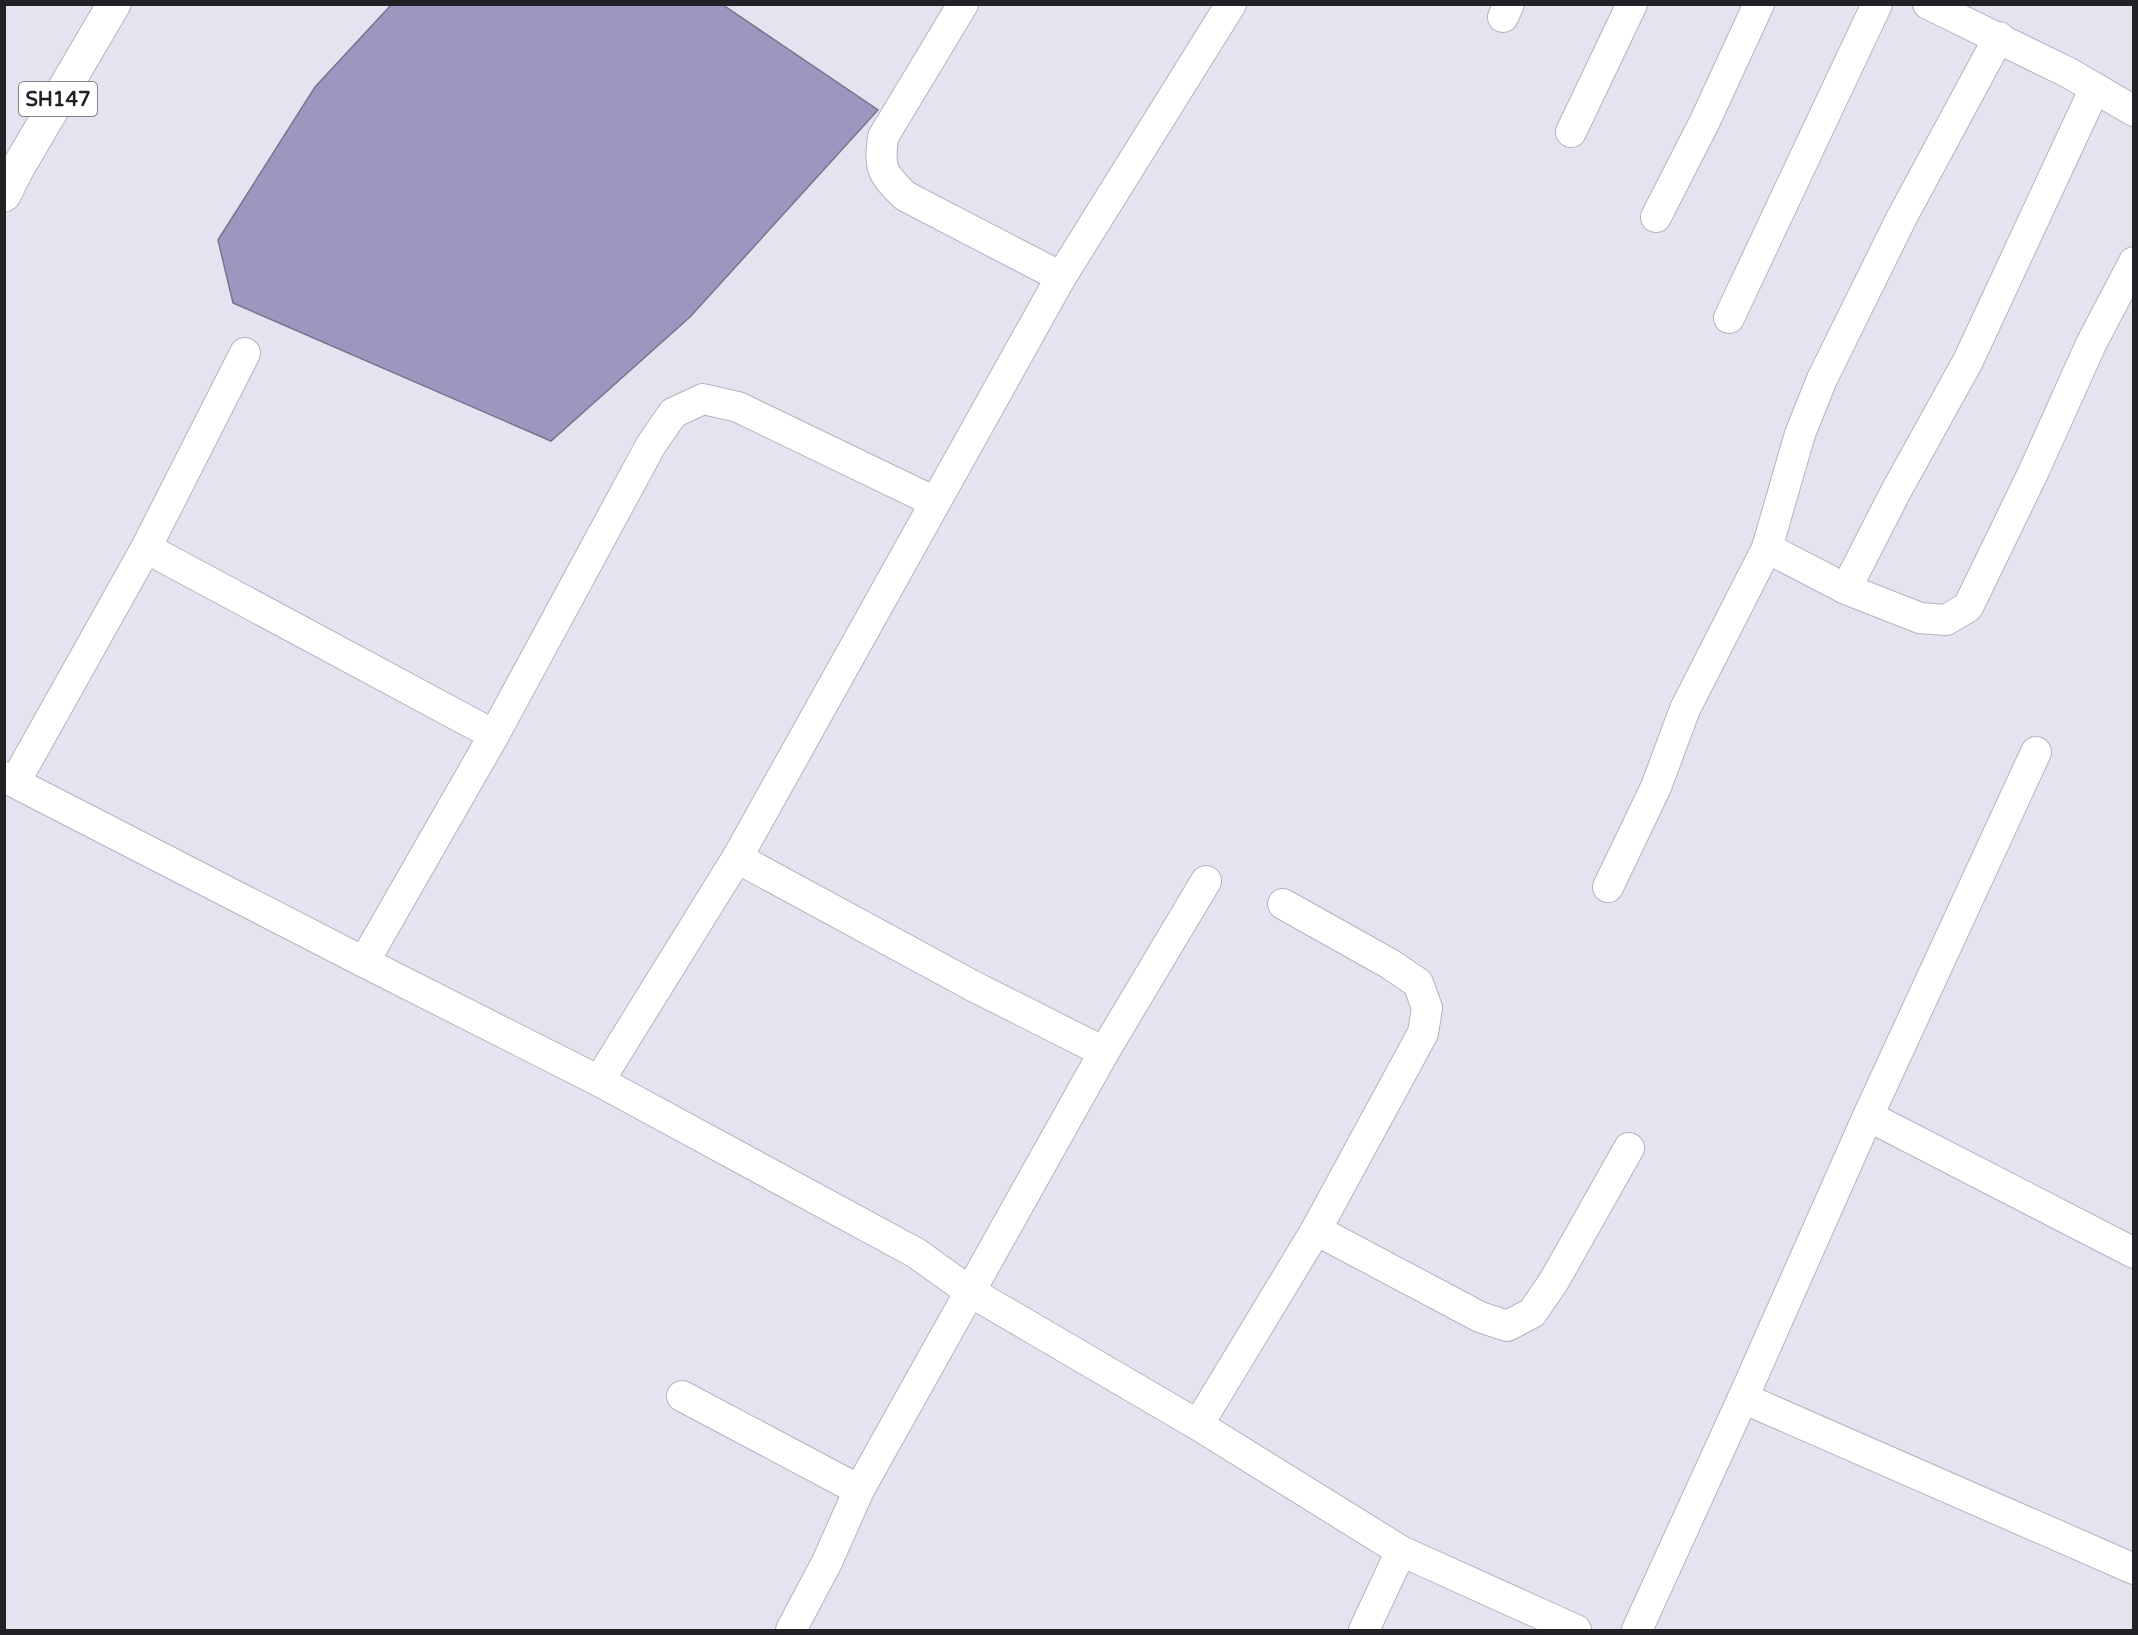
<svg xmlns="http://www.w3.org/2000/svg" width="2138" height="1635" font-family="'Varela Round',sans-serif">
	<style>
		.water { fill: #9e96be; stroke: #797390; stroke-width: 1.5 }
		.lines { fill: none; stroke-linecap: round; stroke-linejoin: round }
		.minor-casing { stroke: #b5b3bf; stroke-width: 32 }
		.primary-casing { stroke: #b5b3bf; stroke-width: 35 }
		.minor { stroke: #fff; stroke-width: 30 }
		.primary { stroke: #fff; stroke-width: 33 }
		.labels { text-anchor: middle; stroke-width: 6; stroke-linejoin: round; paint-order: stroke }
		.shield { fill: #fff; stroke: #646467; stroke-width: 1.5 }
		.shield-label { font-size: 20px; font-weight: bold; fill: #222126 }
	</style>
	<rect width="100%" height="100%" fill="#e6e3f0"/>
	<!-- water -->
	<path class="water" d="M391,5H723L878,110L690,317L551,441L233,303L218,240L315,87Z"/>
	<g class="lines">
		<defs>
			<g id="minor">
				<path d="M963,4L883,137C879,170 882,173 905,196L1061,277"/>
				<path d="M1928,4L2069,73L2134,111"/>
				<path d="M1503,17L1509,4"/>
				<path d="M1571,132L1632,4"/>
				<path d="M1656,217L1705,121L1759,4"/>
				<path d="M1729,318L1877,4"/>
				<path d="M146,548L494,735"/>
				<path d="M1767,548L1846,589L1920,618L1946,620L1968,607L2033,473L2091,344L2134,262"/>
				<path d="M1846,589L1895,493L1968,361L2095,88"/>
				<path d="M4,777L364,962L599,1081L916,1253L969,1291L1198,1425L1401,1551L1576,1630"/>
				<path d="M15,782L146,548L245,353"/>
				<path d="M737,858L973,986L1104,1052"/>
				<path d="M1608,887L1656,787L1685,709L1767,548L1800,434L1822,379L1902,217L1999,37"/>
				<path d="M364,962L494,735L651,445L673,413L703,399L738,407L935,502"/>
				<path d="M599,1081L737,858L1061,277L1231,4"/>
				<path d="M1868,1116L2134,1253"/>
				<path d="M1316,1230L1480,1317L1507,1326L1532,1313L1554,1281L1629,1148"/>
				<path d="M682,1396L859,1490"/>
				<path d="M1743,1398L2134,1569"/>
				<path d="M1198,1425L1316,1230L1423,1033L1427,1008L1418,983L1390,964L1283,904"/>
				<path d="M791,1630L827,1562L859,1490L1104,1052L1206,881"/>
				<path d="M1364,1630L1401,1551"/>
				<path d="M1637,1630L1743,1398L1868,1116L2036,752"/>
			</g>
			<path id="primary" d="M4,195L16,171L114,4"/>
		</defs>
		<!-- minor casing -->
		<use href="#minor" class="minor-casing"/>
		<!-- primary casing -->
		<use href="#primary" class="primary-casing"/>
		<!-- minor -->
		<use href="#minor" class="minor"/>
		<!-- primary -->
		<use href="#primary" class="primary"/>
	</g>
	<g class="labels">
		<!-- shield labels -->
		<rect class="shield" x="19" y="82" width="78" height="34" rx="4.5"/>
		<g class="shield-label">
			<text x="58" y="106">SH147</text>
		</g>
	</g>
	<!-- border -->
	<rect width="2138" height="1635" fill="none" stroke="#222126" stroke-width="12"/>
</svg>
